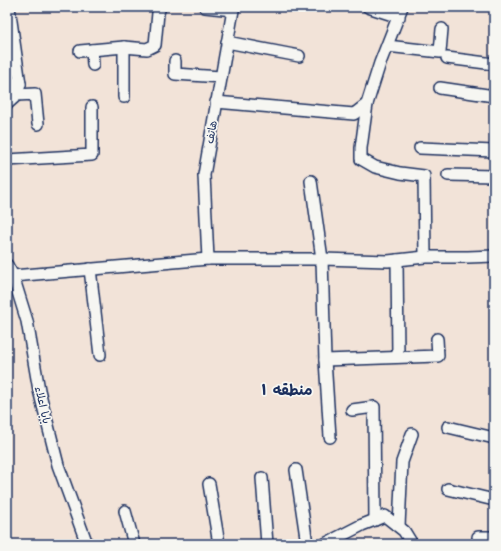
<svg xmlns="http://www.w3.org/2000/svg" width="501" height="551" font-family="Kalam,'Playpen Sans Arabic',sans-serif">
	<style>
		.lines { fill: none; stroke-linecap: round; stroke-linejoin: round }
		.minor-casing { stroke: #1b2f5e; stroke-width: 14 }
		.minor { stroke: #f6f6f2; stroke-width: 11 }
		.labels { text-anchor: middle; stroke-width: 3.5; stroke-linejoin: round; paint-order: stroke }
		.street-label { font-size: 11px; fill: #1b2f5e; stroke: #f6f6f2 }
		.district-label { font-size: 15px; font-weight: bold; fill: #1b2f5e; stroke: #f6f6f2 }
	</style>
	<rect width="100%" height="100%" fill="#f2e3d8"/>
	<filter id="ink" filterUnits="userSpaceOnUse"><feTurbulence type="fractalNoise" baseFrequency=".025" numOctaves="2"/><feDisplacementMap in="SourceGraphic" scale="8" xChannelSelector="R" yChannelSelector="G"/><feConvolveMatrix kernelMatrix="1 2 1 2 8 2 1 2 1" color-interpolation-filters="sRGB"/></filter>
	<g filter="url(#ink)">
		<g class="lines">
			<defs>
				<g id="minor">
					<path d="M205,7L233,10"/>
					<path d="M368,7L399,17"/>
					<path d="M227,42L299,56"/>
					<path d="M387,46L440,52L442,29"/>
					<path d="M124,47V97"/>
					<path d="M92,50L93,65"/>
					<path d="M80,51L124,47L147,49L155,45L158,13L160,7"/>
					<path d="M447,58L494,64"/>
					<path d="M175,61V74L221,77"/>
					<path d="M7,83L20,84"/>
					<path d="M440,88L494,96"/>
					<path d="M17,95L35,94L38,124"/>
					<path d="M216,102L354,114L367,104L380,63L402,7"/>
					<path d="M7,104L17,95L20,84L9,7"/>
					<path d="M367,104L361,148V159L375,167L400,173L424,176L425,257"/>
					<path d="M420,148L494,151"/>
					<path d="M7,160L92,155V107"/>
					<path d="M448,175L494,176"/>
					<path d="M311,181L322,259L325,360L330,437"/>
					<path d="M208,259L204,175L233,10L234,7"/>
					<path d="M397,260L398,357"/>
					<path d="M7,265L13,276L27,321L39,390L58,465L87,544"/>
					<path d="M90,269L100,355"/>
					<path d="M13,276L208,259H322L388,261L425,257H468L494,256"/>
					<path d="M325,360L438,356L437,339"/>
					<path d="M352,410L374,407L375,520"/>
					<path d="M448,427L494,438"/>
					<path d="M296,470L307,544"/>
					<path d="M262,478L267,544"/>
					<path d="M209,484L219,544"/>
					<path d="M448,489L494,500"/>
					<path d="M125,511L134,544"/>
					<path d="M399,526L402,462L412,434"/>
					<path d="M478,537H494"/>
					<path d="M325,544L362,525L385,516L404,531L412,544"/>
				</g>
			</defs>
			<!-- minor casing -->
			<use href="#minor" class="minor-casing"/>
			<!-- minor -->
			<use href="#minor" class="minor"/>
		</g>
	</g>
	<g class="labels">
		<!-- street labels -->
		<g class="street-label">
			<text transform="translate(211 132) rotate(-80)" y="4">هاتف</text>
			<text transform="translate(43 405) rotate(77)" y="4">بابا اعلاء</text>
		</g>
		<!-- district labels -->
		<g class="district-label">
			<text x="287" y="395">منطقه ۱</text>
		</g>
	</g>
	<!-- margin -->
	<rect width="501" height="551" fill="none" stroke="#f6f6f2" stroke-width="24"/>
	<rect x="12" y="12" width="477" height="527" fill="none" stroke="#1b2f5e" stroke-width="1.5" filter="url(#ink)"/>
</svg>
